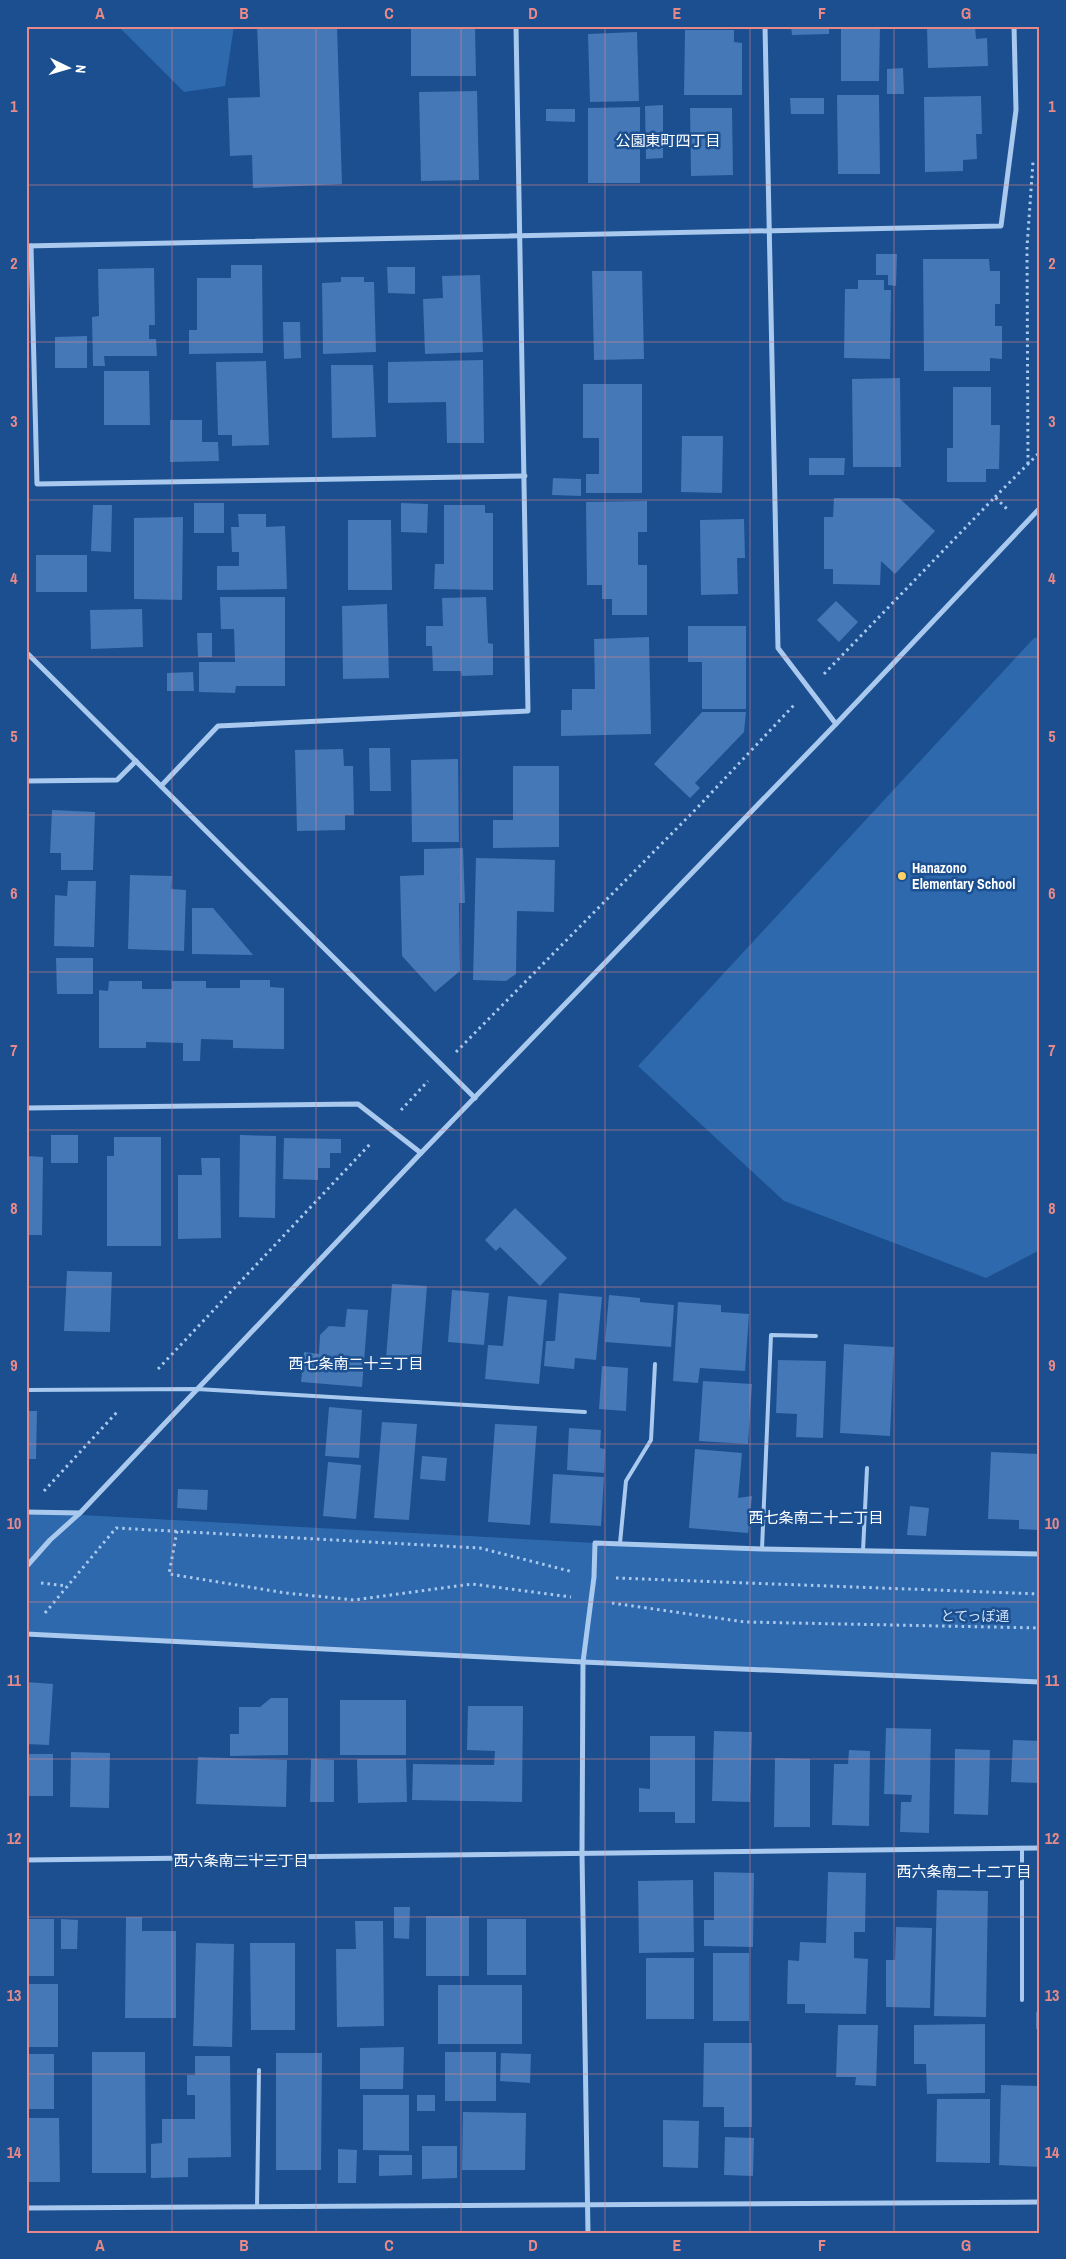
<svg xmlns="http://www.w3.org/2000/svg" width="1066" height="2259" font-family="'Archivo Narrow','Noto Sans JP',sans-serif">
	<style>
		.green { fill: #2e69ad }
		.building { fill: #4478b7 }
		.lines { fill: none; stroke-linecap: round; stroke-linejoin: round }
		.path { stroke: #a9c9ee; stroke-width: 3; stroke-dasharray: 2.5 4; stroke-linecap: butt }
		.service { stroke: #a9c9ee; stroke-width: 4 }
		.minor { stroke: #a9c9ee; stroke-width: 5 }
		.grid { fill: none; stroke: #e88989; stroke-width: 1; stroke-opacity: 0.55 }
		.poi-dot { fill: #ffd166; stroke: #1b4f8f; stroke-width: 2 }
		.labels { text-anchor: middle; stroke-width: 5; stroke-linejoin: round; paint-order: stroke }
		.poi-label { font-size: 14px; font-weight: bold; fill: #fff; stroke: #1b4f8f; text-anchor: start }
		.park-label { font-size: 14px; fill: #cfe3fa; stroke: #1b4f8f }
		.neighbourhood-label { font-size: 15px; fill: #fff; stroke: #1b4f8f }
		.neatline { fill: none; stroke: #e88989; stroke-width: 2 }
		.grid-label { font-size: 16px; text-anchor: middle; font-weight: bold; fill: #e88989 }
	</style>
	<rect width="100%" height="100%" fill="#1b4f8f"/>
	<!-- green -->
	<g class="green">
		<path d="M118,26H234L225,86L184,92Z"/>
		<path d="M1040,637V1250L986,1278L784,1201L638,1066L1034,638Z"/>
		<path d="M26,1512L595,1543L1040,1554V1682L26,1634Z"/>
	</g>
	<!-- building -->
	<g class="building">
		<path d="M257,26H337L342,184L253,188L252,155L230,156L228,98L260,97Z"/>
		<path d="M411,26H475L476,76H411Z"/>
		<path d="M791,26H829V34L792,35Z"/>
		<path d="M841,26H880L879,81H841Z"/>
		<path d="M927,26H975L976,39L987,38L988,66L928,68Z"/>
		<path d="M685,30H734V42L742,43V95H684Z"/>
		<path d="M637,32L639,101L590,102L588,34Z"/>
		<path d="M903,68L904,94H887V69Z"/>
		<path d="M477,91L479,180L421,181L419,92Z"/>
		<path d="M837,95H879L880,174H838Z"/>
		<path d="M981,96L982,134H976L977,159L963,160V171L925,172L924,97Z"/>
		<path d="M790,98H824V114H791Z"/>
		<path d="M663,105V158L646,159L645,106Z"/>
		<path d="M640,107V183H588V108Z"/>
		<path d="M690,108H732L733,175L691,176Z"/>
		<path d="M546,109H575V122L546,121Z"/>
		<path d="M876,254H897L896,286L888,285V275H876Z"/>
		<path d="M923,259H989L990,271H1000V304H995V326H1002V359L990,358V371H924Z"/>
		<path d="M231,265H262L263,353L189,354V330H197V278H231Z"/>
		<path d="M387,267H415V294L388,293Z"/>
		<path d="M154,268L155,325H149V339H156L157,356H104L105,366H93L92,317L99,316L98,269Z"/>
		<path d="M592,271H642L644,359L594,360Z"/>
		<path d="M480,275L483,352L425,354L423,299L443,298L442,276Z"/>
		<path d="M341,277H364V282H374L376,352L323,354L322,283L341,282Z"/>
		<path d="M858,280H884V290H891L890,359L844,358L845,289H858Z"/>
		<path d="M283,322H300L301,358L284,359Z"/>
		<path d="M87,336V368H55V337Z"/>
		<path d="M483,360L484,443H447L446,402L388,403V362Z"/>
		<path d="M266,361L269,445L232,446V435H218L216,362Z"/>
		<path d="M331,365H373L376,437L332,438Z"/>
		<path d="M104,371H149L150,425H104Z"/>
		<path d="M900,378L901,467H853L852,379Z"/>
		<path d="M583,384H642V493H586V474H599V438H583Z"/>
		<path d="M953,387H991V425H1000L999,469H986V482H947V448H953Z"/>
		<path d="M170,420H202V442H218L219,461L170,462Z"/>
		<path d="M682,436H723L722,493L681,492Z"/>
		<path d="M809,458H845L844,475H809Z"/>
		<path d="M553,478L581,479V496L552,495Z"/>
		<path d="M834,498H899L935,531L895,574L881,561L880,585L833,584V569H824V517H833Z"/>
		<path d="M647,501V532H638V565H647V615H612V599H602V585H587L586,502Z"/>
		<rect x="194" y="503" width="30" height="30"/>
		<path d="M401,503L428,504L427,533L401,532Z"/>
		<path d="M93,505H112L111,552L91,551Z"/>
		<path d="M444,505H485V513H493V590L434,589L435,564H444Z"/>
		<path d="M238,514H266V527L285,526L287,589L217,590V566H239V552H232L231,527H239Z"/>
		<path d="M183,517L182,600L134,599V518Z"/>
		<path d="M744,519L745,558H737L738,594L701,595L700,520Z"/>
		<path d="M348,520H391L392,590H348Z"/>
		<rect x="36" y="555" width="51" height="37"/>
		<path d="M220,597H285V686H236L235,693L199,692V662H235L234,629H221Z"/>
		<path d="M486,597L488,643L493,644V675L462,676L461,671H433L432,646H426V626H443L442,598Z"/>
		<path d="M836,601L858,622L839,642L817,620Z"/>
		<path d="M387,604L389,678L343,679L342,606Z"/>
		<path d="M142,609L143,647L91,649L90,610Z"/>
		<path d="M688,626H746V709H702V662H688Z"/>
		<path d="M197,633H212V657H198Z"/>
		<path d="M649,637L651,734L561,736V710H572V689H595L594,639Z"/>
		<path d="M193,672L194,691H167V673Z"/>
		<path d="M702,712H746L744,732L695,783L700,788L690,798L654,764Z"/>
		<path d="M369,748H390L391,791H370Z"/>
		<path d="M343,749L344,766H353L354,815H345V830L297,831L295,750Z"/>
		<path d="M458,759L459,842H412L411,760Z"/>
		<path d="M513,766H559V847L493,848V820H513Z"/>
		<path d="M52,810L95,812L93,870H61V853H50Z"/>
		<path d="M463,848L465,903H459L460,971L435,992L402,956L400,876L424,875V849Z"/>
		<path d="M476,858L555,860L554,912L517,911L516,974L506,981L473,980Z"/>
		<path d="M130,875L172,876L171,889L186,890L184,951L128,949Z"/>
		<path d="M68,881H96L94,947L54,946L55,895L67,896Z"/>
		<path d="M192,908H213L253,955L192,954Z"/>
		<rect x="26" y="924" width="2" height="29"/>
		<path d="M56,958H93V994H57Z"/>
		<path d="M240,980H270V987L284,988V1049L233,1048V1040L201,1039L200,1061H183V1043L146,1042V1048H99V990L108,991L109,981H142V989H172V981H206V988H240Z"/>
		<rect x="51" y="1135" width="27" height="28"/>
		<path d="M240,1135L276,1136L275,1218L239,1217Z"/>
		<path d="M114,1137H161V1246H107V1156H114Z"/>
		<path d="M284,1138L341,1139V1153H330V1168H318V1180L283,1179Z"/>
		<path d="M26,1156L43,1157L42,1235H26Z"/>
		<path d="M201,1158H220L221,1238L178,1239V1175H202Z"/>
		<path d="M515,1208L567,1258L540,1286L500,1247L496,1251L485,1240Z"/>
		<path d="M67,1271L112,1272L110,1332L64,1331Z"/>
		<path d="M392,1284L427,1286L421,1361L386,1358Z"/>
		<path d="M452,1290L489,1293L484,1345L448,1342Z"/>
		<path d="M559,1293L602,1297L596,1360L575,1358L574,1369L544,1366L546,1341H555Z"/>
		<path d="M609,1295L640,1298V1302L674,1305L671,1347L605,1342Z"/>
		<path d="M508,1296L547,1300L539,1384L485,1379L488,1345L503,1346Z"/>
		<path d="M678,1302L721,1305V1312L749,1314L745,1371L700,1368L698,1383L673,1381Z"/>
		<path d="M347,1309L368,1310L362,1387L301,1382L304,1352L319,1354L320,1335L329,1326L345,1327Z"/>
		<path d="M844,1344L894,1347L890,1436L840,1433Z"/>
		<path d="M778,1360L826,1361L823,1438L796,1437L797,1414L776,1413Z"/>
		<path d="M602,1366L628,1368L626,1411L599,1409Z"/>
		<path d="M703,1381L752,1384L748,1444L699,1441Z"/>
		<path d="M329,1407L362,1410L359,1458L325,1456Z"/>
		<path d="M26,1411H37L36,1459H26Z"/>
		<path d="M382,1422L417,1424L409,1520L374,1518Z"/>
		<path d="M495,1424L537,1426L530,1525L488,1522Z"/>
		<path d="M569,1428L601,1430L600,1448L605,1449L604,1473L567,1470Z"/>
		<path d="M695,1449L742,1453L738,1498L752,1496L748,1533L689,1528Z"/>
		<path d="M991,1452L1040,1454L1039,1530L1019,1529V1520L988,1519Z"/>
		<path d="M422,1456L447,1458L445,1481L420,1479Z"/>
		<path d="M328,1462L361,1465L356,1519L323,1516Z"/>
		<path d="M553,1474L604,1477L601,1526L550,1523Z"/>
		<path d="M178,1489L208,1490L207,1510L177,1508Z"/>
		<path d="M910,1506L929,1508L926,1536L907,1535Z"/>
		<path d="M26,1682L53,1684L49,1745L26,1744Z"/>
		<path d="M271,1698H288V1755L230,1756V1734H239V1707H260Z"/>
		<rect x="340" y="1700" width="66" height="55"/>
		<path d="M468,1706H523L522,1802L412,1800L413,1764L494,1765L495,1751L467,1750Z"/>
		<path d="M886,1728L931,1729L929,1833L900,1832L901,1802H911L912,1795L884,1794Z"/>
		<path d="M714,1731L752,1732L750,1802L712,1801Z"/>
		<path d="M650,1736H695V1823H675V1812H639V1788L650,1789Z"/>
		<path d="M1013,1740L1040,1741V1783L1011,1782Z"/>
		<path d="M955,1749L990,1750L988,1815L954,1814Z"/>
		<path d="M849,1750L870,1751L869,1826L832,1825L834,1764H848Z"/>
		<path d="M71,1752L110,1753L109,1808L70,1807Z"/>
		<rect x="26" y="1754" width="27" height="42"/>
		<path d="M198,1757L287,1760L286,1807L196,1804Z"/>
		<path d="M775,1758L810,1759V1827H774Z"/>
		<path d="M311,1759L334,1760V1802H310Z"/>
		<path d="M357,1759H406L407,1802L358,1803Z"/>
		<path d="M714,1872L754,1873L753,1947L704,1946V1920H714Z"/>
		<path d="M828,1872L866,1873L865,1932H854V1958L868,1959L866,2014L805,2013V2004H787L788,1960L799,1961L800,1942L826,1943Z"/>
		<path d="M693,1880L694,1952L639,1953L638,1881Z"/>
		<path d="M937,1890L988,1891L986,2017L934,2016Z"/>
		<path d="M394,1907H410L409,1939L394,1938Z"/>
		<rect x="426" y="1916" width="43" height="60"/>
		<path d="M126,1917H142V1931H176V2018H125Z"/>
		<rect x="26" y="1919" width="28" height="57"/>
		<path d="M61,1919L78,1920L77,1949H61Z"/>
		<rect x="487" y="1919" width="39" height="56"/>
		<path d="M355,1921H383L384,2026L337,2027L336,1949H356Z"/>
		<path d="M896,1927L932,1928L930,2008L886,2007V1960H895Z"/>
		<path d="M196,1943L234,1944L232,2047L193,2046Z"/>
		<path d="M250,1943H295V2030H251Z"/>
		<rect x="713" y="1953" width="36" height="68"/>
		<rect x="646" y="1958" width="48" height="61"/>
		<rect x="26" y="1984" width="32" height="63"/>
		<rect x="438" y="1985" width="84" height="59"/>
		<rect x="1036" y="2012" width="4" height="17"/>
		<path d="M985,2024V2093L927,2094L926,2064H914V2025Z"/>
		<path d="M838,2025H878L876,2086L855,2085L856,2077H836Z"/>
		<path d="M704,2043H752V2127H724V2107H703Z"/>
		<path d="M404,2047L403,2089H360V2048Z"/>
		<path d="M92,2052H145L146,2173H92Z"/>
		<rect x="445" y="2052" width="51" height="49"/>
		<path d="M276,2053H322L321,2170H276Z"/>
		<path d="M501,2053L531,2054L530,2083L500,2081Z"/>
		<rect x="26" y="2054" width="28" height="55"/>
		<path d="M195,2056H230L231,2157L188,2158V2177L151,2178V2144L162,2143V2119H195V2095H187V2075H195Z"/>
		<path d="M1001,2085L1040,2086L1039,2167L999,2165Z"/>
		<path d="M363,2095H409V2151L363,2150Z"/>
		<rect x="417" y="2095" width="18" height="16"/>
		<path d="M937,2099H990V2163L936,2162Z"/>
		<path d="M463,2112L526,2113L525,2170H462Z"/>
		<path d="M26,2118H59L60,2182H26Z"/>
		<path d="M663,2120L699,2121L698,2168L663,2167Z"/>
		<path d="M725,2137L754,2138L753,2176L724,2175Z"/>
		<path d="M422,2146H457V2178L422,2179Z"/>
		<path d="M338,2149L357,2150L356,2183H338Z"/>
		<path d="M379,2155H412V2175L379,2176Z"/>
	</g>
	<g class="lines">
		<!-- path -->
		<g class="path">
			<path d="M1028,464L1027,247L1033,162"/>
			<path d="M995,497L1040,452"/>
			<path d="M824,674L995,497L1008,510"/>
			<path d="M456,1052L697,808L794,705"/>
			<path d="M401,1110L428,1081"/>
			<path d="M158,1369L372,1142"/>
			<path d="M44,1491L118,1411"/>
			<path d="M177,1531L169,1574L286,1593L354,1600L472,1584L571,1597"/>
			<path d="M616,1578L1040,1594"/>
			<path d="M41,1583L67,1586"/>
			<path d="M612,1603L745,1622L1040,1628"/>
			<path d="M45,1613L116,1528L480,1548L573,1572"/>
		</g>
		<!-- service -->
		<g class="service">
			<path d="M26,1390L197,1389L585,1412"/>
			<path d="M620,1543L626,1481L651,1440L655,1364"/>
			<path d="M762,1549L771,1335L816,1336"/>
			<path d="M863,1551L867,1468"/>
			<path d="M1022,1848V2000"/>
			<path d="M257,2207L259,2070"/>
		</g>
		<!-- minor -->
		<g class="minor">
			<path d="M765,26L778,648L836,724"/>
			<path d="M26,246L1001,226L1016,110L1014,26"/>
			<path d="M31,246L37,484L525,476"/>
			<path d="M26,652L475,1098"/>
			<path d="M26,781L117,780L136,761"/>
			<path d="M161,786L218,726L528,711L516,26"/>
			<path d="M26,1108L358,1104L421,1153"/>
			<path d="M26,1512L80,1513"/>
			<path d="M26,1567L50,1540L80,1513L421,1153L836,724L1040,508"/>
			<path d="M26,1634L583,1662L1040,1682"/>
			<path d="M26,1860L1040,1848"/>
			<path d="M26,2208L1040,2202"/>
			<path d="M588,2233L582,1854L583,1662L594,1577L595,1543L762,1549L1040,1554"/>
		</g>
	</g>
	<!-- grid -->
	<path class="grid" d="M172,26V2233M316,26V2233M461,26V2233M605,26V2233M750,26V2233M894,26V2233M26,185H1040M26,342H1040M26,500H1040M26,657H1040M26,815H1040M26,972H1040M26,1130H1040M26,1287H1040M26,1444H1040M26,1602H1040M26,1759H1040M26,1917H1040M26,2074H1040"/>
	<!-- markers -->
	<circle class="poi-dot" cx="902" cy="876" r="5"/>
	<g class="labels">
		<!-- poi labels -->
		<g class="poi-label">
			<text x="912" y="873">Hanazono<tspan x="912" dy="16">Elementary School</tspan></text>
		</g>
		<!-- park labels -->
		<g class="park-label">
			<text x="975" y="1621">とてっぽ通</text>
		</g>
		<!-- neighbourhood labels -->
		<g class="neighbourhood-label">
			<text x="668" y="146">公園東町四丁目</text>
			<text x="356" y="1369">西七条南二十三丁目</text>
			<text x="816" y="1523">西七条南二十二丁目</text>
			<text x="241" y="1866">西六条南二十三丁目</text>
			<text x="964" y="1877">西六条南二十二丁目</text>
		</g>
	</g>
	<!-- border -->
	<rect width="1066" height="2259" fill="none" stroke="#1b4f8f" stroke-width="55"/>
	<!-- north arrow -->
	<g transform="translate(68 68) rotate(95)" stroke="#1b4f8f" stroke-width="4" paint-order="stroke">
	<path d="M0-4L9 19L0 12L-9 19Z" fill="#ffffff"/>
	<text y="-8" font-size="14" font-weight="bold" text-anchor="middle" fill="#ffffff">N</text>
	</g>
	<rect x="28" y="28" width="1010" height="2204" class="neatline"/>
	<g class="grid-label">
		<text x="100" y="19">A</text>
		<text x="244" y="19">B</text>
		<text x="389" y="19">C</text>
		<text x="533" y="19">D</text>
		<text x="677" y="19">E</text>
		<text x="822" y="19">F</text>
		<text x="966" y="19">G</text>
		<text x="14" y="112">1</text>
		<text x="1052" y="112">1</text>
		<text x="14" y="269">2</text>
		<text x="1052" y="269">2</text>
		<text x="14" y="427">3</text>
		<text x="1052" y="427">3</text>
		<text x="14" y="584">4</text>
		<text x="1052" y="584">4</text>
		<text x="14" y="742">5</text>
		<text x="1052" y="742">5</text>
		<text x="14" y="899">6</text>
		<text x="1052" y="899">6</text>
		<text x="14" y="1056">7</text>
		<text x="1052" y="1056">7</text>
		<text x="14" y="1214">8</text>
		<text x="1052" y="1214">8</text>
		<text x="14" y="1371">9</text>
		<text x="1052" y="1371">9</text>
		<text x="14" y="1529">10</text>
		<text x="1052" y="1529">10</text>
		<text x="14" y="1686">11</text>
		<text x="1052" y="1686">11</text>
		<text x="14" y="1844">12</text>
		<text x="1052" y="1844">12</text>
		<text x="14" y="2001">13</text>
		<text x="1052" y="2001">13</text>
		<text x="14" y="2158">14</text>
		<text x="1052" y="2158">14</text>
		<text x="100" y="2251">A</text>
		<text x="244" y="2251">B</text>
		<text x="389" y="2251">C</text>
		<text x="533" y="2251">D</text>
		<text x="677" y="2251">E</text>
		<text x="822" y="2251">F</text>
		<text x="966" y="2251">G</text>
	</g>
</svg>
